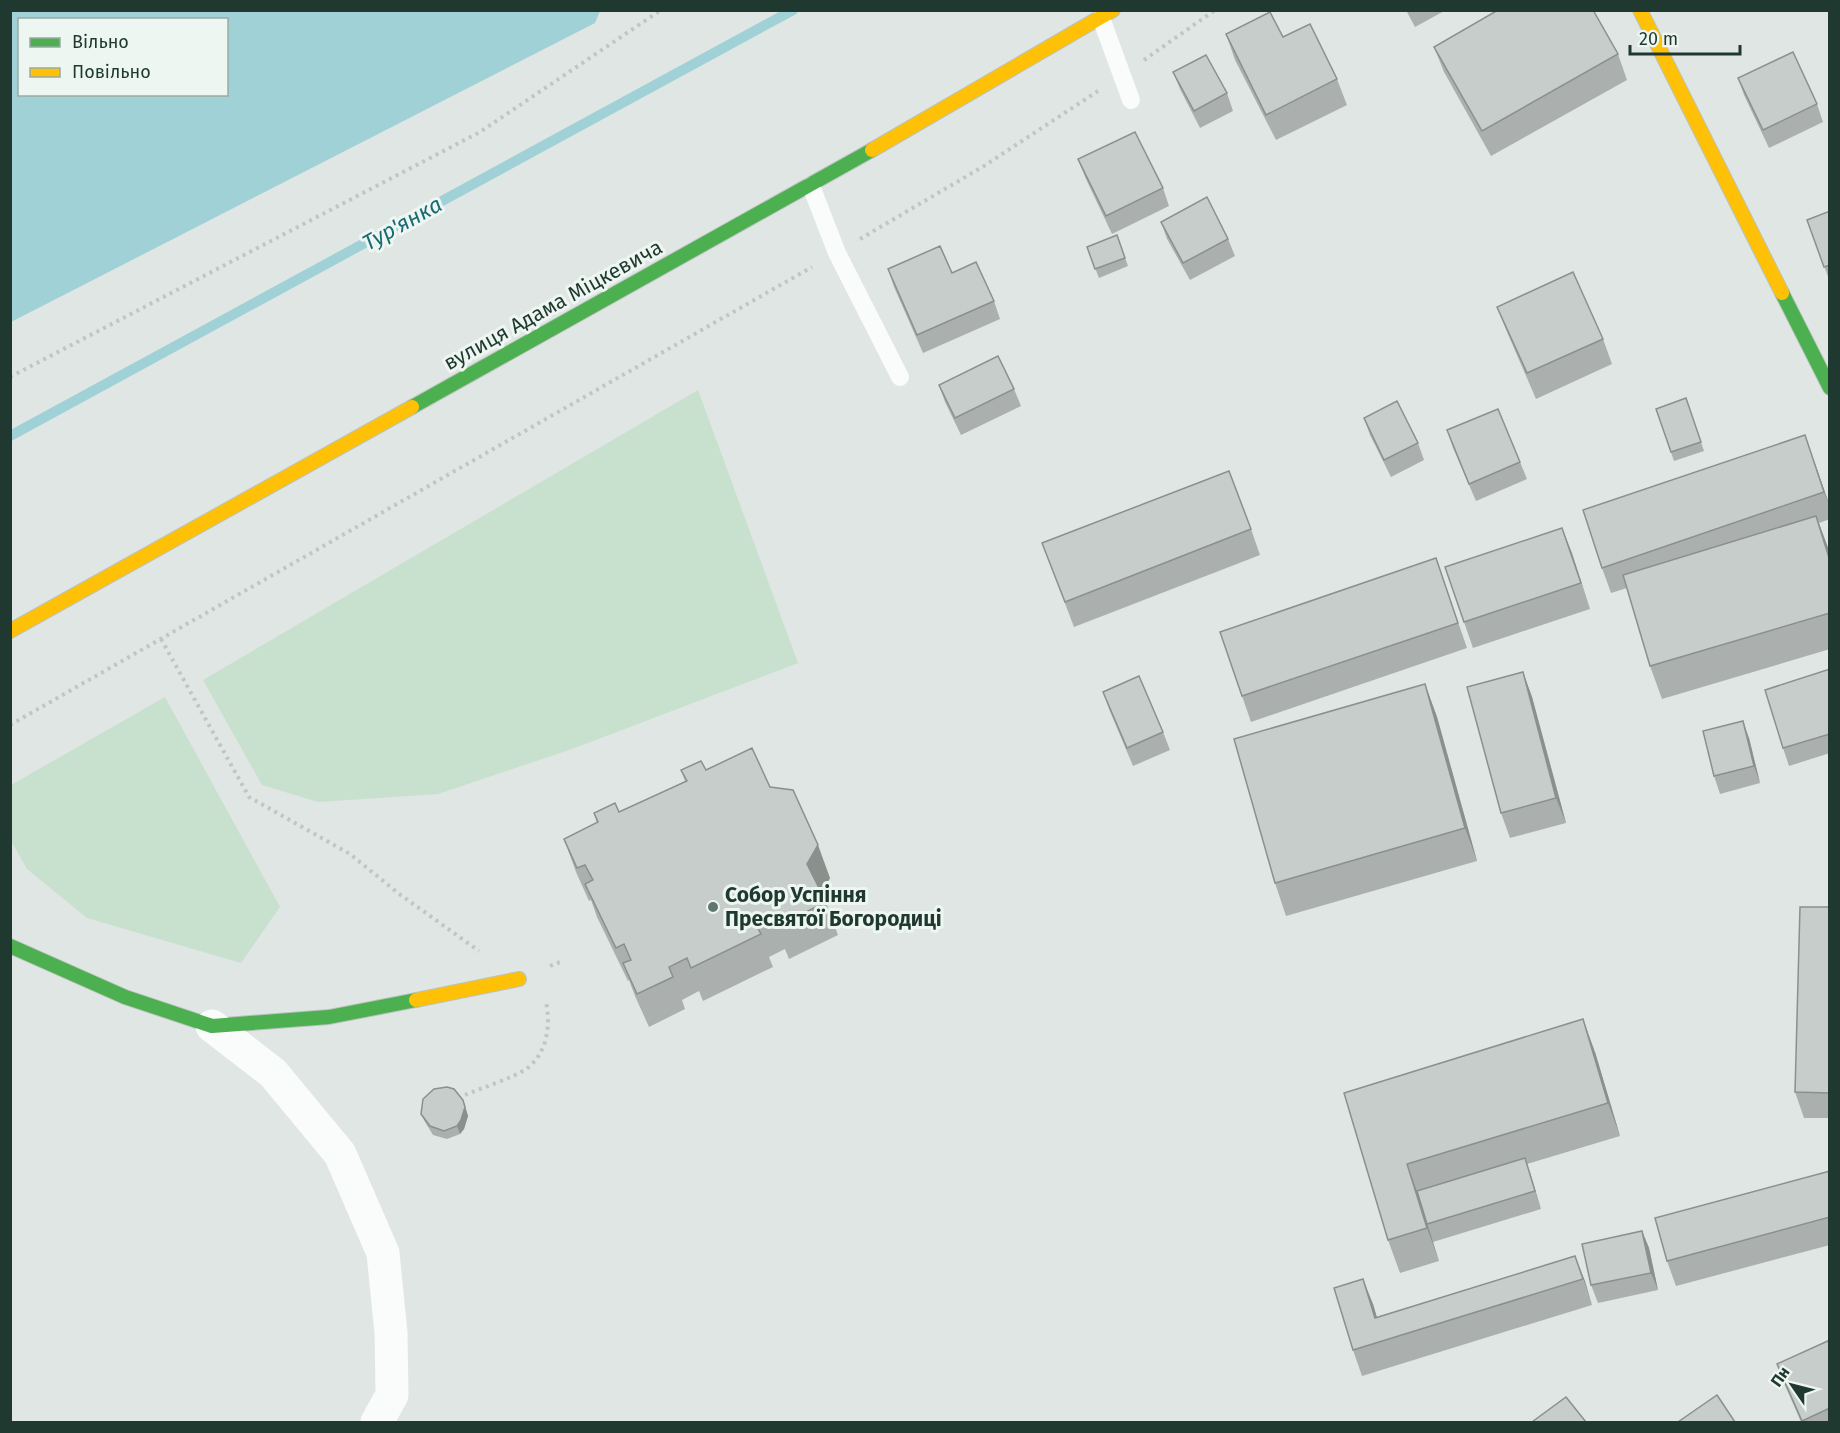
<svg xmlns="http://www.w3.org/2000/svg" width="1840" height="1433" font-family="'Fira Sans',sans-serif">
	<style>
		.green { fill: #c8e0ce }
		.water { fill: #9fd1d6; fill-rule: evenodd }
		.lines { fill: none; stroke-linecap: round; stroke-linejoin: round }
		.stream { stroke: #9fd1d6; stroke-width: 10 }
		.fast-casing { stroke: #b9c3be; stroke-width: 16 }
		.slow-casing { stroke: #b9c3be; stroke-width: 16 }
		.path { stroke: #bec7c4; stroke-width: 4; stroke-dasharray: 3 4.5; stroke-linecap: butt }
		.lane { stroke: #fafbfb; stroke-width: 18 }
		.street { stroke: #fafbfb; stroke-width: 33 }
		.fast { stroke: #4caf50; stroke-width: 14 }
		.slow { stroke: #ffc107; stroke-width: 14 }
		.wall { fill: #abb0ae }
		.shaded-wall { fill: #8b908d }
		.building { fill: #c7cdca; stroke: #8b908d; stroke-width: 1.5 }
		.poi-dot { fill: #63756f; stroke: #edf6f1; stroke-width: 2 }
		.labels { text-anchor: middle; stroke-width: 6; stroke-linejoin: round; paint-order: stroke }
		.street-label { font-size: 21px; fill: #1f3830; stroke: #edf6f1 }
		.poi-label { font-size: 21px; font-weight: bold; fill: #1f3830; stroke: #edf6f1; text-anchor: start }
		.water-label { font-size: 22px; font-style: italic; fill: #196a74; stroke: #edf6f1 }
	</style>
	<rect width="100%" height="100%" fill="#e0e6e3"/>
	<!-- green -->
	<g class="green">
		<path d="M698,390L798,663L572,749L438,794L318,802L262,785L203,680Z"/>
		<path d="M165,697L280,907L241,963L87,918L27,869L11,841V785Z"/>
	</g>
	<!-- water -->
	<path class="water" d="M11,10H600V11L595,23L11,322ZM20,20H226V94H20Z"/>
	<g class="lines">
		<!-- stream -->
		<path class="stream" d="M10,436L793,10"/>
		<defs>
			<g id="fast">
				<path d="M1782,293L1830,388"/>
				<path d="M412,407L872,150"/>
				<path d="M10,946L125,997L212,1026L329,1017L416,1000"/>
			</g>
			<g id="slow">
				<path d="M1640,10L1782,293"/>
				<path d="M872,150L1113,10"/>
				<path d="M10,631L412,407"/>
				<path d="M416,1000L519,979"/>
			</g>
		</defs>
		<!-- fast casing -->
		<use href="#fast" class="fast-casing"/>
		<!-- slow casing -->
		<use href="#slow" class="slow-casing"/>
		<!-- path -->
		<g class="path">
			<path d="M1144,60L1215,10"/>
			<path d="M860,239L984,166L1098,91"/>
			<path d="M10,377L480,132L661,10"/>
			<path d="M161,639L249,797L350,854L398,893L479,951"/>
			<path d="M10,725L812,267"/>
			<path d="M550,966L563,961"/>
			<path d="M465,1095C481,1088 513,1078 526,1069C547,1054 551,1026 546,1002"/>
		</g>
		<!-- lane -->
		<g class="lane">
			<path d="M1101,18L1131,100"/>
			<path d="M811,186L837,253L900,377"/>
		</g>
		<!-- street -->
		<path class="street" d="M212,1026L273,1073L340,1154L383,1253L391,1333L392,1395L377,1422"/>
		<!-- fast -->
		<use href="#fast" class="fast"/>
		<!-- slow -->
		<use href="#slow" class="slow"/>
	</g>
	<!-- wall -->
	<g class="wall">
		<path d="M1406,10H1446L1415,27Z"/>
		<path d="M1226,34L1283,37L1337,79L1347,105L1276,140L1235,60Z"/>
		<path d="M1434,47L1618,54L1627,80L1491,156L1444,72Z"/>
		<path d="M1173,72L1227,93L1233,111L1200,128L1180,89Z"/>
		<path d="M1738,78L1817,104L1823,122L1769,148L1744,95Z"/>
		<path d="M1078,159L1163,188L1169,206L1112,234L1085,177Z"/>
		<path d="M1830,211V282L1807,220Z"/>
		<path d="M1161,222L1228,239L1235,256L1190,280L1167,239Z"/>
		<path d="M1117,235L1128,266L1099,278L1087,247Z"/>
		<path d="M888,269L952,273L994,301L1000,319L923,353L894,287Z"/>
		<path d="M1497,307L1603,339L1612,364L1536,399L1507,332Z"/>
		<path d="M939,385L1014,389L1021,406L961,435L945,402Z"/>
		<path d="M1686,398L1704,451L1674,461L1656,409Z"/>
		<path d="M1364,418L1418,443L1424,460L1391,477L1370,435Z"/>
		<path d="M1447,430L1520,462L1527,479L1476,501L1453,448Z"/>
		<path d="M1814,461L1830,506V519L1819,523L1830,553V649L1662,699L1650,666L1627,588L1611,593L1602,568Z"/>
		<path d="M1562,528L1590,609L1473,648L1464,622Z"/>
		<path d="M1251,529L1260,555L1074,627L1042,543Z"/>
		<path d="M1436,558L1467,648L1251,722L1242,696Z"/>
		<path d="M1830,669V753L1789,766L1783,748Z"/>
		<path d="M1523,672L1532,697L1566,823L1510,838L1501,813Z"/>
		<path d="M1425,684L1437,717L1477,861L1286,916L1275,883Z"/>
		<path d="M1103,692L1163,732L1170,750L1133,766L1109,709Z"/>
		<path d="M1749,738L1760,783L1720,794L1714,776Z"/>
		<path d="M681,770H706L770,787L830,878L821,894L826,902L838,935L789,959L785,949L769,957L773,967L703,1001L699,991L682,1000L685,1009L649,1027L635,996L629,980L628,981L597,917L591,900L589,901L576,872L564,839L597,823L594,813L619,812L685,781Z"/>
		<path d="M1830,907V1118H1804L1795,1092Z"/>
		<path d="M1595,1052L1620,1136L1527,1164L1541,1209L1433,1242L1431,1237L1439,1261L1400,1273L1388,1240L1344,1093Z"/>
		<path d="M466,1109L468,1116L464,1129L460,1134L447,1139L433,1135L425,1122L421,1114Z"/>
		<path d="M1830,1171V1245L1676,1286L1667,1261Z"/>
		<path d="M1642,1231L1649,1248L1658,1290L1598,1303L1591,1285Z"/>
		<path d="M1575,1256L1592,1305L1362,1376L1353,1350L1373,1304L1377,1317Z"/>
		<path d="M1830,1340V1422H1801L1783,1381L1777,1364Z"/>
	</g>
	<!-- shaded-wall -->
	<g class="shaded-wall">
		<path d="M1805,435L1814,461L1830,507L1824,492Z"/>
		<path d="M1816,516L1830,553V561Z"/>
		<path d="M1562,528L1572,553L1590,609L1581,583Z"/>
		<path d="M1523,672L1532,697L1566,823L1556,798Z"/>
		<path d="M1425,684L1437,717L1477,861L1465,828Z"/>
		<path d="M1743,721L1749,738L1760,783L1754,766Z"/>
		<path d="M818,845L830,878L819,897L807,864Z"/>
		<path d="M1583,1019L1595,1052L1620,1136L1608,1103Z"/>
		<path d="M463,1100L468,1116L464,1129L460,1134L457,1126Z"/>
		<path d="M1525,1158L1531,1176L1541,1209L1535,1191Z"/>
		<path d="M1407,1164L1419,1197L1439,1261L1427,1228Z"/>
		<path d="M1642,1231L1649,1248L1658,1290L1651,1273Z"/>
		<path d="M1575,1256L1585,1281L1592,1305L1583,1279Z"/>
		<path d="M1363,1279L1373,1304L1384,1343L1375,1318Z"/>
	</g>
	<!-- building -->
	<g class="building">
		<path d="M1498,10H1593L1618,54L1482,131L1434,47Z"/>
		<path d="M1270,12L1283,37L1310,24L1337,79L1266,115L1226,34Z"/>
		<path d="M1793,52L1817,104L1763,130L1738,78Z"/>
		<path d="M1206,55L1227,93L1194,111L1173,72Z"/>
		<path d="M1135,132L1163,188L1106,216L1078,159Z"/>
		<path d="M1207,197L1228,239L1183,263L1161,222Z"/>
		<path d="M1830,211V265L1824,267L1807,220Z"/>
		<path d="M1117,235L1125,258L1095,269L1087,247Z"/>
		<path d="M940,246L952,273L976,262L994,301L917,335L888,269Z"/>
		<path d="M1573,272L1603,339L1527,373L1497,307Z"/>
		<path d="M998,356L1014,389L955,418L939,385Z"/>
		<path d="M1686,398L1701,442L1671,452L1656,409Z"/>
		<path d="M1397,401L1418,443L1384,460L1364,418Z"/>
		<path d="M1498,409L1520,462L1469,484L1447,430Z"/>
		<path d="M1805,435L1824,492L1602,568L1583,510Z"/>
		<path d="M1229,471L1251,529L1065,602L1042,543Z"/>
		<path d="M1816,516L1830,561V613L1650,666L1623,575Z"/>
		<path d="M1562,528L1581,583L1464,622L1445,567Z"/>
		<path d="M1436,558L1458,623L1242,696L1220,632Z"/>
		<path d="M1830,669V734L1783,748L1765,690Z"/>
		<path d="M1523,672L1556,798L1501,813L1467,687Z"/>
		<path d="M1139,676L1163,732L1127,748L1103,692Z"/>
		<path d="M1425,684L1465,828L1275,883L1234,739Z"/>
		<path d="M1743,721L1754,766L1714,776L1703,731Z"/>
		<path d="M752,748L770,787L793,790L818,845L807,864L826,902L778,926L773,916L756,925L761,934L691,968L687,958L669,967L673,977L637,994L623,963L631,960L624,944L616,948L585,884L593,880L585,865L577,868L564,839L598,822L594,813L615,803L619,812L687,781L681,770L701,761L706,770Z"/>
		<path d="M1800,907H1830V1093L1795,1092Z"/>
		<path d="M1583,1019L1608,1103L1407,1164L1427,1228L1388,1240L1344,1093Z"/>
		<path d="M447,1087L454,1089L463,1100L465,1107L461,1120L457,1126L444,1131L430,1126L421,1114L423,1099L434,1089Z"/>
		<path d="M1525,1158L1535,1191L1427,1224L1417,1191Z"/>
		<path d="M1830,1171V1217L1667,1261L1655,1218Z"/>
		<path d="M1642,1231L1651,1273L1591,1285L1582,1244Z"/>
		<path d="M1575,1256L1583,1279L1353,1350L1334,1288L1363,1279L1375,1318Z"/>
		<path d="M1830,1340V1408L1802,1421L1777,1364Z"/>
		<path d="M1717,1395L1735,1422H1678Z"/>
		<path d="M1566,1397L1586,1422H1532Z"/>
	</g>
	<!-- markers -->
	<circle class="poi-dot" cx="713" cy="907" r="6"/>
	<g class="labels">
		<!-- street labels -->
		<g class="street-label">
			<text transform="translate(553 305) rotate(-29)" y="7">вулиця Адама Міцкевича</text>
		</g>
		<!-- poi labels -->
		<g class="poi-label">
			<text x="725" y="902">Собор Успіння<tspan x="725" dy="24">Пресвятої Богородиці</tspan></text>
		</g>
		<!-- water labels -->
		<g class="water-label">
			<text transform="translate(402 223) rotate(-29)" y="8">Тур'янка</text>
		</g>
	</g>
	<!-- border -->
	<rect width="1840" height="1433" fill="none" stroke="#1f3830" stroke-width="24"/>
	<!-- legend -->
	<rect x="18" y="18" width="210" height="78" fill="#edf6f1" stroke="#9baaa4" stroke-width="1.5"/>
	<rect x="30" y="38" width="30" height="9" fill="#4caf50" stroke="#9baaa4" stroke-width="1.5"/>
	<text x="72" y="48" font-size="18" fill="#1f3830">Вільно</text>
	<rect x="30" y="68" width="30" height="9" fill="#ffc107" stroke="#9baaa4" stroke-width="1.5"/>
	<text x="72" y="78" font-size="18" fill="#1f3830">Повільно</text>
	<!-- north arrow -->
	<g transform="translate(1792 1385) rotate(305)" stroke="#edf6f1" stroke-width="4.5" paint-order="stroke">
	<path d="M0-4.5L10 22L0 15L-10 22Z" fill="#1f3830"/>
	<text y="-9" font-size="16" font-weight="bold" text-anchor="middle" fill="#1f3830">Пн</text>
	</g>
	<!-- scale -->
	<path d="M1630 45v9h110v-9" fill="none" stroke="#1f3830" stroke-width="3"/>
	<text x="1639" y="45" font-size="18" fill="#1f3830" stroke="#edf6f1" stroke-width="4.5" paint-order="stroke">20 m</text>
</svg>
